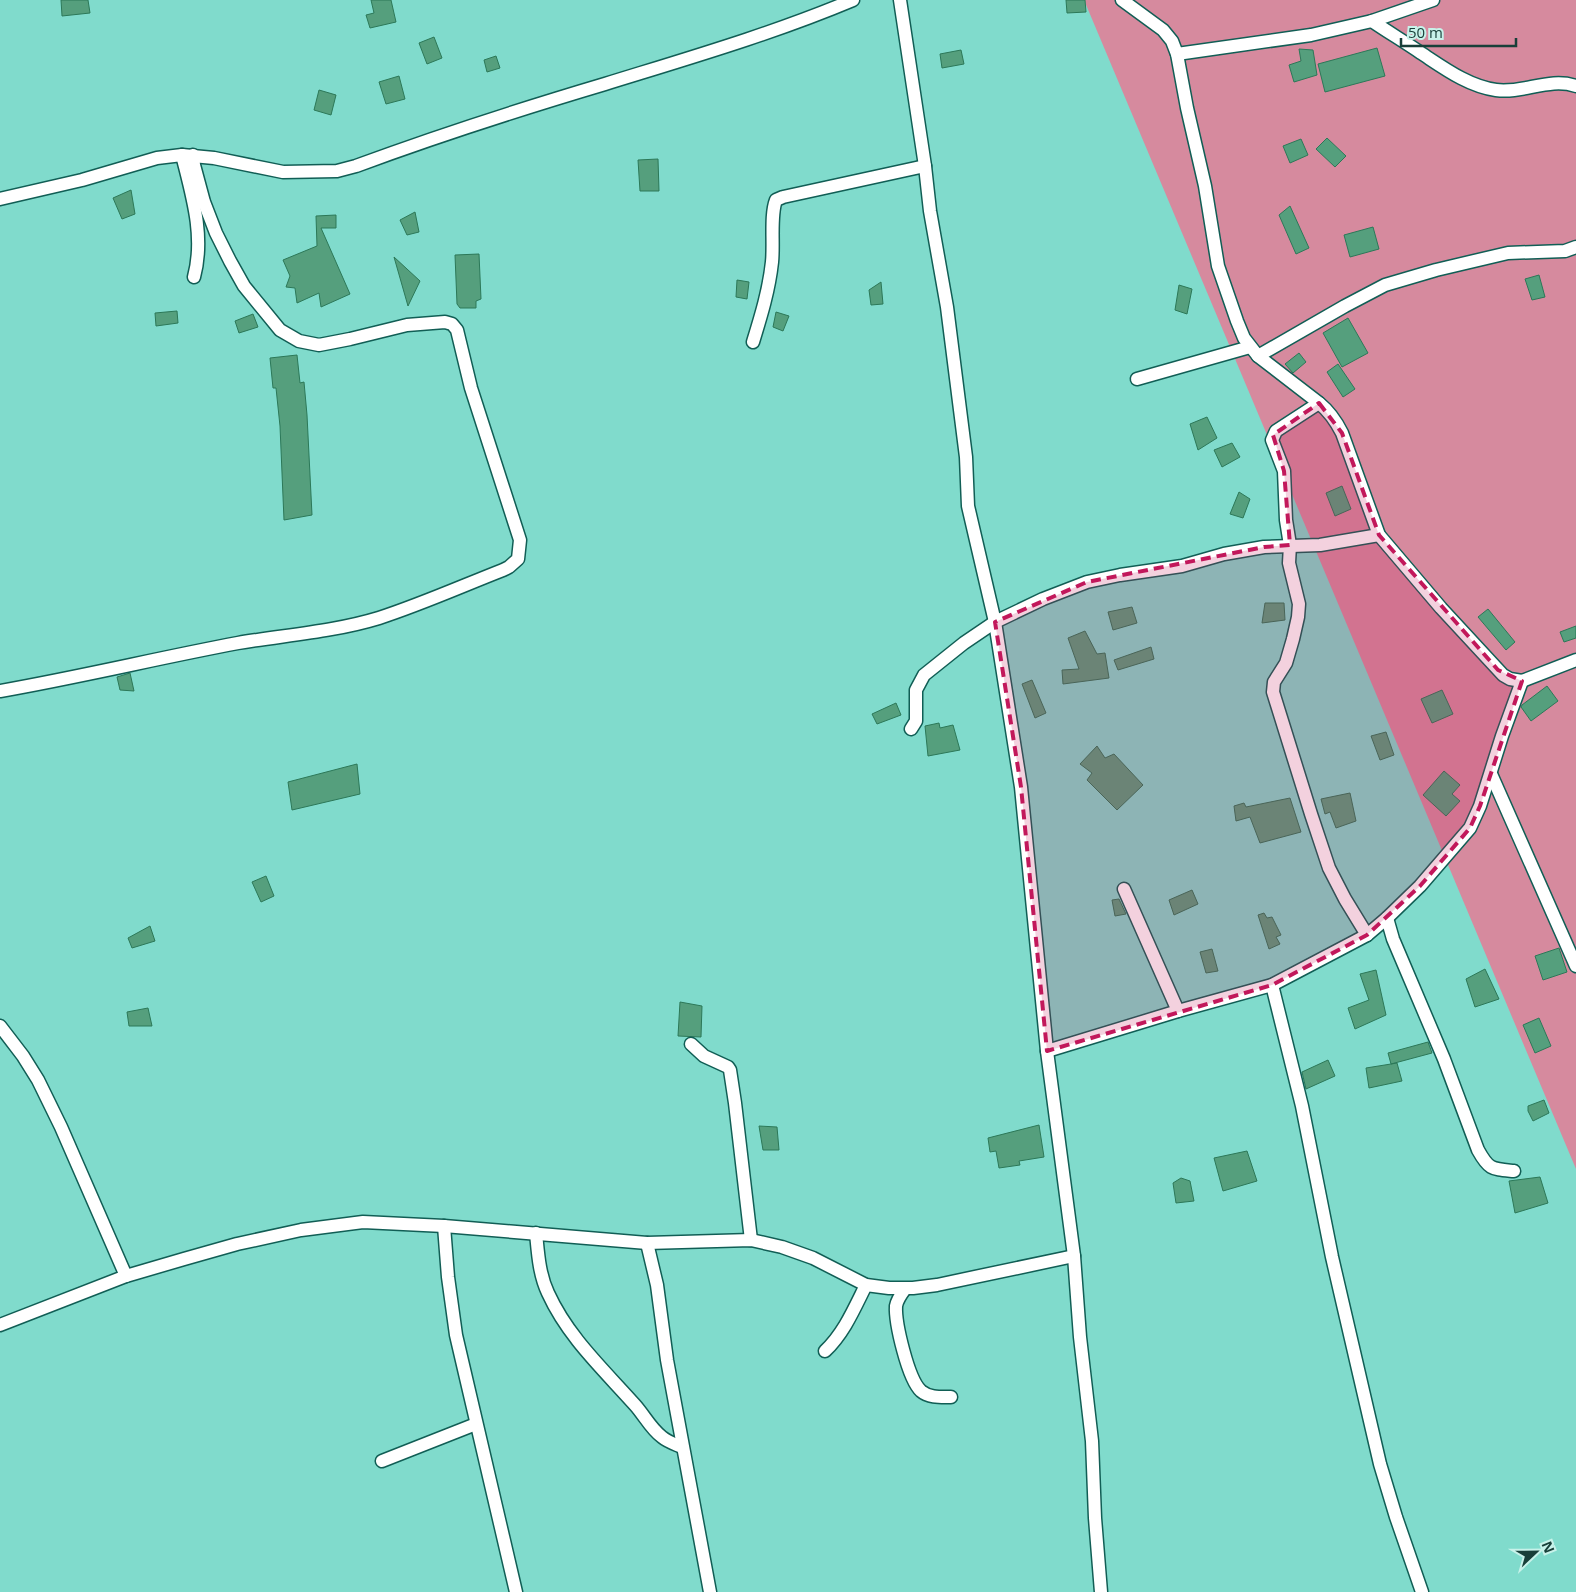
<svg xmlns="http://www.w3.org/2000/svg" width="1576" height="1592" font-family="'Open Sans',sans-serif">
	<style>
		.green { fill: #d68a9e }
		.building { fill: #559f7d; stroke: #2c7858 }
		.lines { fill: none; stroke-linecap: round; stroke-linejoin: round }
		.street-casing { stroke: #115e55; stroke-width: 15 }
		.street { stroke: #fff; stroke-width: 12 }
		.marked { fill: #c2185b; fill-opacity: 0.2; stroke: #c2185b; stroke-width: 4; stroke-dasharray: 10 6; stroke-linejoin: round }
	</style>
	<rect width="100%" height="100%" fill="#80dbcc"/>
	<!-- green -->
	<path class="green" d="M1084,0H1576V1169Z"/>
	<!-- building -->
	<g class="building">
		<path d="M61,0H88L90,13L62,16Z"/>
		<path d="M371,0H391L396,22L370,28L366,15L374,13Z"/>
		<path d="M1066,0H1085L1086,12L1067,13Z"/>
		<path d="M434,37L442,58L427,64L419,43Z"/>
		<path d="M1377,48L1385,76L1325,92L1318,64Z"/>
		<path d="M1299,49L1313,50L1317,75L1294,82L1289,65L1301,61Z"/>
		<path d="M961,50L964,64L942,68L940,54Z"/>
		<path d="M496,56L500,68L487,72L484,60Z"/>
		<path d="M399,76L405,99L386,104L379,82Z"/>
		<path d="M319,90L336,95L331,115L314,110Z"/>
		<path d="M1327,138L1346,156L1335,167L1316,149Z"/>
		<path d="M1301,139L1308,155L1290,163L1283,146Z"/>
		<path d="M658,159L659,191H640L638,160Z"/>
		<path d="M131,190L135,214L122,219L113,198Z"/>
		<path d="M1290,206L1309,248L1296,254L1279,215Z"/>
		<path d="M415,212L419,232L407,235L400,220Z"/>
		<path d="M336,215V228H321L350,294L321,307L319,293L297,303L295,288L286,287L290,276L283,260L317,246L316,216Z"/>
		<path d="M1373,227L1379,249L1350,257L1344,235Z"/>
		<path d="M479,254L481,299L476,301V308H460L457,304L455,255Z"/>
		<path d="M394,257L420,281L408,306Z"/>
		<path d="M1539,275L1545,297L1532,300L1525,279Z"/>
		<path d="M737,280L749,282L747,299L736,297Z"/>
		<path d="M881,282L883,304L871,305L869,290Z"/>
		<path d="M1179,285L1192,289L1187,314L1175,310Z"/>
		<path d="M177,311L178,323L156,326L155,313Z"/>
		<path d="M776,312L789,316L783,331L773,327Z"/>
		<path d="M253,314L258,327L239,333L235,321Z"/>
		<path d="M1348,318L1368,353L1342,367L1323,333Z"/>
		<path d="M1299,353L1306,362L1293,373L1285,364Z"/>
		<path d="M297,355L300,383L304,382L307,415L312,515L284,520L280,426L276,388H273L270,358Z"/>
		<path d="M1338,364L1355,389L1343,397L1327,372Z"/>
		<path d="M1207,417L1217,438L1198,450L1190,424Z"/>
		<path d="M1232,443L1240,457L1222,467L1214,450Z"/>
		<path d="M1342,486L1351,509L1335,516L1326,493Z"/>
		<path d="M1239,492L1250,499L1243,518L1230,514Z"/>
		<path d="M1265,603H1284L1285,620L1262,623Z"/>
		<path d="M1132,607L1137,623L1113,630L1108,612Z"/>
		<path d="M1488,609L1515,642L1506,650L1478,617Z"/>
		<path d="M1576,626V638L1564,642L1560,632Z"/>
		<path d="M1085,631L1097,654L1105,653L1109,678L1063,684L1062,670L1079,669L1068,638Z"/>
		<path d="M1151,647L1154,659L1118,670L1114,660Z"/>
		<path d="M130,673L134,691L120,690L117,677Z"/>
		<path d="M1032,680L1046,713L1035,718L1022,684Z"/>
		<path d="M1547,686L1558,701L1531,721L1521,707L1522,705Z"/>
		<path d="M1442,690L1453,714L1432,723L1421,699Z"/>
		<path d="M896,703L901,715L877,724L872,714Z"/>
		<path d="M939,723L940,728L953,725L960,750L928,756L925,726Z"/>
		<path d="M1386,732L1394,755L1380,760L1371,736Z"/>
		<path d="M1097,746L1105,758L1114,754L1143,785L1117,810L1087,780L1092,773L1080,764Z"/>
		<path d="M357,764L360,794L292,810L288,782Z"/>
		<path d="M1444,771L1460,785L1452,794L1460,801L1446,816L1423,795Z"/>
		<path d="M1350,793L1356,821L1336,828L1330,812L1325,814L1321,799Z"/>
		<path d="M1290,798L1301,832L1260,843L1250,817L1236,821L1234,806L1244,803L1246,807Z"/>
		<path d="M266,876L274,896L261,902L252,882Z"/>
		<path d="M1192,890L1198,904L1174,915L1169,900Z"/>
		<path d="M1119,899L1126,914L1115,916L1112,900Z"/>
		<path d="M1264,913L1267,918L1272,917L1281,935L1276,937L1280,944L1269,949L1258,915Z"/>
		<path d="M150,926L155,941L132,948L128,938Z"/>
		<path d="M1559,948L1567,972L1543,980L1535,956Z"/>
		<path d="M1212,949L1218,971L1206,973L1200,952Z"/>
		<path d="M1485,969L1499,999L1475,1007L1466,979Z"/>
		<path d="M1376,970L1386,1015L1355,1029L1348,1008L1369,1000L1360,974Z"/>
		<path d="M680,1002L702,1006L701,1037L678,1036Z"/>
		<path d="M148,1008L152,1026H129L127,1012Z"/>
		<path d="M1539,1018L1551,1046L1535,1053L1523,1025Z"/>
		<path d="M1428,1042L1432,1053L1391,1064L1397,1063L1402,1081L1369,1088L1366,1068L1391,1064L1388,1053Z"/>
		<path d="M1328,1060L1335,1076L1306,1089L1302,1072Z"/>
		<path d="M1544,1100L1549,1113L1533,1121L1528,1111V1106Z"/>
		<path d="M1039,1125L1044,1157L1019,1161L1020,1165L999,1168L996,1151L990,1152L988,1138Z"/>
		<path d="M759,1126L777,1127L779,1150H763Z"/>
		<path d="M1247,1151L1257,1181L1223,1191L1214,1158Z"/>
		<path d="M1540,1177L1548,1203L1515,1213L1509,1181Z"/>
		<path d="M1181,1178L1190,1181L1194,1201L1176,1203L1173,1183Z"/>
	</g>
	<g class="lines">
		<defs>
			<g id="street">
				<path d="M900,0L925,166L930,211L947,307L966,457L968,506L995,622L1021,787L1047,1051L1074,1256L1080,1337L1092,1441L1095,1518L1101,1592"/>
				<path d="M1122,0L1163,30L1172,41L1177,54L1187,108L1205,186L1218,266L1237,321L1244,338L1258,356L1319,403C1330,412 1336,421 1342,433L1379,535L1441,608L1503,675L1510,679L1522,681L1576,660"/>
				<path d="M1372,21C1388,32 1405,42 1421,53C1444,68 1468,86 1496,90C1523,94 1549,77 1576,86"/>
				<path d="M1177,54L1311,35L1372,21L1433,0"/>
				<path d="M182,155C192,195 205,236 194,277"/>
				<path d="M0,199L82,180L157,158L182,155L214,158L283,172L337,171L356,166C437,136 521,109 605,84C689,58 772,34 853,0"/>
				<path d="M753,342C761,316 769,290 772,262C774,244 770,215 776,200L783,197L925,166"/>
				<path d="M1258,356L1345,306L1385,285L1436,270L1508,253L1565,251L1576,247"/>
				<path d="M1137,379L1250,347"/>
				<path d="M1319,403L1276,431L1272,440L1284,471L1286,520L1290,545L1289,563L1299,604L1298,617L1293,639L1286,663L1274,682L1273,692L1311,814L1329,868L1345,899L1367,935"/>
				<path d="M0,691C80,677 158,658 238,643C285,635 333,632 379,618C422,604 462,586 503,570L509,567L518,559L520,540L471,388L457,330L452,324L445,322L407,325L350,339L319,345L299,341L280,330L244,286L230,261L216,233L204,202L194,165L193,155"/>
				<path d="M911,729L916,721V690L924,675L964,643L995,622L1043,599L1087,582L1120,575L1182,566L1224,554L1264,547L1320,545L1379,535"/>
				<path d="M1491,774L1576,966"/>
				<path d="M1124,889L1178,1011"/>
				<path d="M1387,918L1393,939L1444,1059L1478,1150C1489,1170 1492,1169 1514,1171"/>
				<path d="M1272,985L1302,1106L1332,1257L1380,1464L1396,1517L1422,1592"/>
				<path d="M0,1026L23,1056L38,1080L61,1127L126,1276"/>
				<path d="M691,1044L704,1056L728,1067L730,1070L735,1103L751,1240"/>
				<path d="M1047,1051L1178,1011L1272,985L1367,935L1387,918L1420,886L1470,828L1480,806L1502,736L1522,681"/>
				<path d="M444,1226L448,1277L456,1335L516,1592"/>
				<path d="M536,1233C538,1253 539,1274 548,1293C568,1337 603,1369 635,1405C644,1415 651,1429 662,1437C668,1442 675,1444 682,1447"/>
				<path d="M647,1243L657,1285L667,1360L710,1592"/>
				<path d="M905,1289C902,1293 897,1300 896,1306C895,1323 908,1379 921,1391C929,1398 941,1397 951,1397"/>
				<path d="M0,1325L126,1276L184,1259L237,1244L301,1230L363,1222L444,1226L647,1243L751,1240L782,1247L813,1258L866,1285L889,1288H913L937,1285L1074,1256"/>
				<path d="M825,1351C844,1333 854,1309 866,1285"/>
				<path d="M382,1461L476,1424"/>
			</g>
		</defs>
		<!-- street casing -->
		<use href="#street" class="street-casing"/>
		<!-- street -->
		<use href="#street" class="street"/>
	</g>
	<!-- marked area -->
	<path class="marked" d="M1319,403L1342,433L1379,535L1498,670L1522,681L1480,806L1470,828L1420,886L1367,935L1272,985L1047,1051L1021,787L995,622L1087,582L1264,547L1290,545L1284,471L1273,435Z"/>
	<!-- north arrow -->
	<g transform="translate(1536 1552) rotate(68)" stroke="#c8f2ea" stroke-width="4" paint-order="stroke">
	<path d="M0-4L9 19L0 12L-9 19Z" fill="#183f39"/>
	<text y="-8" font-size="14" font-weight="bold" text-anchor="middle" fill="#183f39">N</text>
	</g>
	<!-- scale -->
	<path d="M1401 38v8h115v-8" fill="none" stroke="#183f39" stroke-width="2.5"/>
	<text x="1408" y="38" font-size="15" fill="#183f39" stroke="#c8f2ea" stroke-width="4" paint-order="stroke">50 m</text>
</svg>
